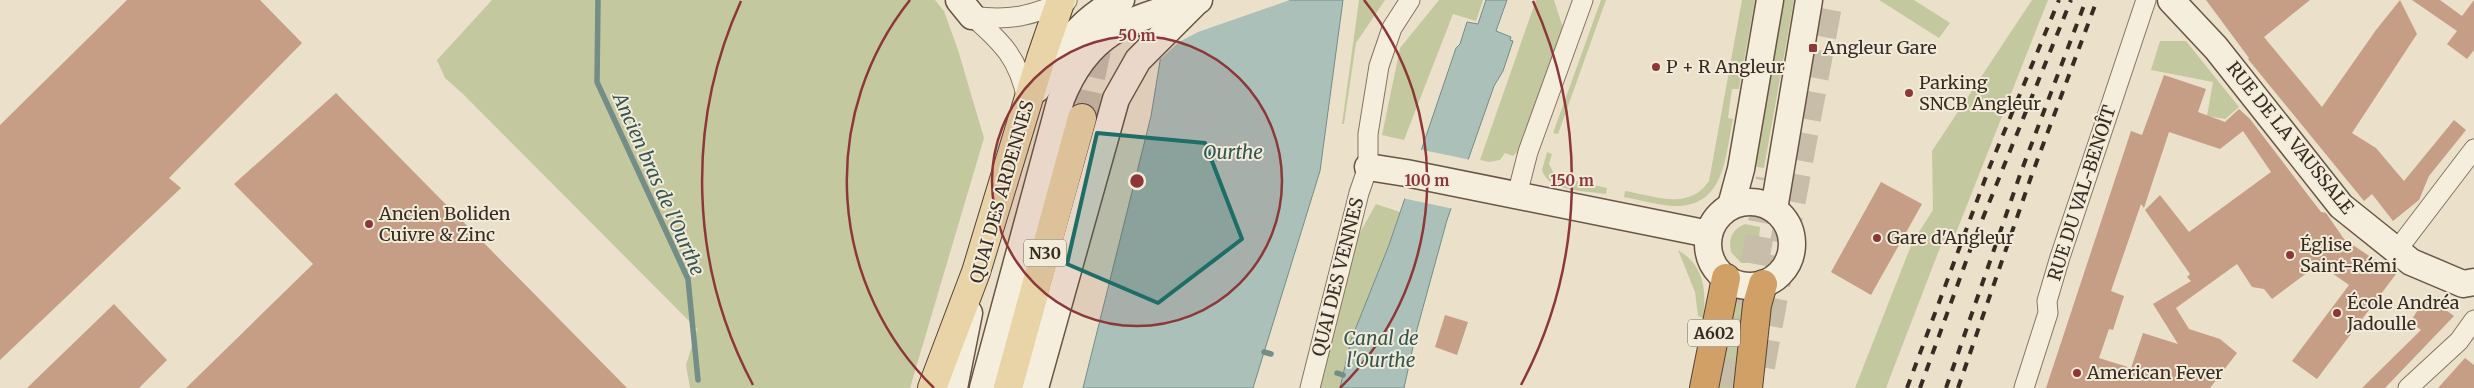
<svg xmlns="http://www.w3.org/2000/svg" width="2474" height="388" font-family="Merriweather,serif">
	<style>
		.green { fill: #c4c89f }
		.water { fill: #aac0b9; stroke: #728e86 }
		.pier { fill: #ebe1cb }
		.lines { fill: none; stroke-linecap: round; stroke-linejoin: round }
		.stream { stroke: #728e86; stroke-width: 5.5 }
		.building { fill: #c59e85; fill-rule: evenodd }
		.primary-tunnel { stroke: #c7bda9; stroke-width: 28; stroke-dasharray: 28 14; stroke-linecap: butt }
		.highway-tunnel { stroke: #c7bda9; stroke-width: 28; stroke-dasharray: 28 14; stroke-linecap: butt }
		.street-casing { stroke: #867460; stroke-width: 21 }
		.secondary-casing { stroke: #685543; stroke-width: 29 }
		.primary-casing { stroke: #544334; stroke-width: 30 }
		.highway-casing { stroke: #544334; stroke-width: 30 }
		.street { stroke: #f6eedd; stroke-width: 19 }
		.secondary { stroke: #f6eedd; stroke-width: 26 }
		.primary { stroke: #e9d4a7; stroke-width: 28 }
		.highway { stroke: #d0a066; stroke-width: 28 }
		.rail { stroke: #382c22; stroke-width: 4; stroke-dasharray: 9 9; stroke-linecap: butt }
		.marked { fill: #0f766e; fill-opacity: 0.2; stroke: #0f766e; stroke-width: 4; stroke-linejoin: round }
		.ring { fill: none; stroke: #8e3738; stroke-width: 2.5 }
		.poi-dot { fill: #8e3738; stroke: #f3ebd9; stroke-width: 2 }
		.labels { text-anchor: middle; stroke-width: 4; stroke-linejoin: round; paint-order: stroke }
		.shield { fill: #f3ebd9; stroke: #706559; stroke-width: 1 }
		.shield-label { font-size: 16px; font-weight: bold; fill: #382c22 }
		.poi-label { font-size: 18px; fill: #382c22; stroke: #f3ebd9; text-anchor: start }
		.street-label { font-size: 18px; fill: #382c22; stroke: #f3ebd9 }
		.water-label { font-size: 19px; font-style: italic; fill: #335653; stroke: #f3ebd9 }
		.centre { fill: #8e3738; stroke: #f3ebd9; stroke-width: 2.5 }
		.ring-label { font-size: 15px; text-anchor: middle; font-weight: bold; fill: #8e3738; stroke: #f3ebd9; stroke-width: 4; stroke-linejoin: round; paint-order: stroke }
	</style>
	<rect width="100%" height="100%" fill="#ebe1cb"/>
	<!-- green -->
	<g class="green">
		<path d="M492,0H935L944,11L958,50L984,138L910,388H690L686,365L697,329L463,94L445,78L437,60Z"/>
		<path d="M1359,0H1385L1356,43L1344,124H1342Z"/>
		<path d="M1439,0H1483L1476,21L1453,14L1404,140L1382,135L1400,48Z"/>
		<path d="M1536,0H1554L1563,28L1519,150L1513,156L1505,153L1500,160L1489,162L1480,160Z"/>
		<path d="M1601,0H1606L1558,134L1553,133Z"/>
		<path d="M1742,0H1755L1739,89H1732L1728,118L1733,119C1725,157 1725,208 1673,206C1657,205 1640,200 1624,197L1625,191C1655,196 1689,211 1709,181Z"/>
		<path d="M1780,0H1794L1764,168L1750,166Z"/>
		<path d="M1879,0H1914L1950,23L1939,38Z"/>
		<path d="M2032,0H2048L1952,243L1943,240L1886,388H1855L1912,243L1933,210L1932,151Z"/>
		<path d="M2160,41H2186L2239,107L2225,119L2207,116L2213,82L2151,70Z"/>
		<path d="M1547,152L1552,154L1549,164L1555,176L1607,188L1606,194C1588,191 1548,192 1542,170Z"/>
		<path d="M1376,204L1400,212L1389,245L1351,340L1340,388H1315L1353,245Z"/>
		<path d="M1745,224L1760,227L1757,263H1741L1731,252C1728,239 1732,229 1745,224Z"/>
		<path d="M1678,250C1704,265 1707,291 1703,318L1698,316L1695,292Z"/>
		<path d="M1727,294L1746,299L1741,327L1723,323Z"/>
		<path d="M1722,332L1740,336L1737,388H1712Z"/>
	</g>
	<!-- water -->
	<g class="water">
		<path d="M1170,0H1343L1320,171L1253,388H1083L1151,116Z"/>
		<path d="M1486,0H1507L1496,31L1511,37L1510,40L1513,41L1503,71L1494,86L1447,220L1416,333L1404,388H1340L1351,340L1389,245L1456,48L1460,44L1467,22L1478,24Z"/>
	</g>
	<!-- pier -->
	<g class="pier">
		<path d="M1168,0H1290L1198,32L1179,42L1158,61Z"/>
		<path d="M1418,149L1471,160L1454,209L1402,198Z"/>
	</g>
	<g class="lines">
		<!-- stream -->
		<g class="stream">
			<path d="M598,0L597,82L688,279L698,380"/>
			<path d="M1264,352L1271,354"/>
			<path d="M1337,373L1343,375"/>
		</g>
	</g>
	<!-- building -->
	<g class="building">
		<path d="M127,0H260L302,43L169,178L181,188L0,360V125Z"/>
		<path d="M2206,0H2310L2264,37L2322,107L2376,30L2400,0L2417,34L2352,133L2376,148L2404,181L2454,120L2466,130L2429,176L2419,200L2393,221L2372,194L2364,201L2248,59L2249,58Z"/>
		<path d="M2412,0H2440L2462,16L2474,0V50L2467,59L2447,44L2457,31Z"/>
		<path d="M2164,75L2206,89L2198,112L2225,122L2239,109L2250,119L2321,212L2326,213L2344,239L2396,274L2317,379L2292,361L2349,285L2319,264L2272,299L2264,289L2252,287L2237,264L2176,308L2189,329L2220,339L2237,353L2210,388H2046L2131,131L2142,135ZM2243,131L2271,172L2189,232L2160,195L2145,210L2190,274L2187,277L2191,281L2153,304L2178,344L2143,333L2131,368L2099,358L2109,329L2113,330L2124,296L2111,291L2141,204L2144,208L2169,132L2220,149Z"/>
		<path d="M336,93L627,388H186L313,264L234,184Z"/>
		<path d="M1881,182L1922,204L1871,295L1831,272Z"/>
		<path d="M2427,296L2454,316L2385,388H2362L2421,330L2410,322Z"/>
		<path d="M114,304L167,360L139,388H27Z"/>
		<path d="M1445,315L1468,322L1457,355L1435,347Z"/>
		<path d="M2465,358L2474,365V388H2438Z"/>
	</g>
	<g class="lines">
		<!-- primary-tunnel -->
		<path class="primary-tunnel" d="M1082,118L1101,32"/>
		<!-- highway-tunnel -->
		<g class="highway-tunnel">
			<path d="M1761,367L1829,0"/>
			<path d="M1732,388L1770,179"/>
		</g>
		<defs>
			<g id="street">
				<path d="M972,16C1003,43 1019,59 1027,100"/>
				<path d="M972,16C1011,22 1031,15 1067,1"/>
				<path d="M1517,195L1528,152L1583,0"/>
				<path d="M2397,250L2474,149"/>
				<path d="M1310,388L1359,193L1368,167V134L1379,66L1392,28L1410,0"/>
				<path d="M2024,388L2048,313L2047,301L2060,257L2146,0"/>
				<path d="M2408,388L2459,341L2474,320"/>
			</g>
			<g id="secondary">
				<path d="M959,0L972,16"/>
				<path d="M2171,0L2216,48L2341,206L2411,262L2463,284L2474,282"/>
				<path d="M1037,89C1058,53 1081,17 1121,0"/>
				<path d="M1368,167L1406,173L1709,234"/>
				<circle cx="1750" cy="244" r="42"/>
				<path d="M1731,206L1741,169L1770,0"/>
				<path d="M1774,209L1809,0"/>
				<path d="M954,388L969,313"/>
				<path d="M983,388L1061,99C1089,28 1132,19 1199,0"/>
				<path d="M1035,388L1116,99L1138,60L1197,1"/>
			</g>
			<g id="primary">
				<path d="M932,388L976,272L1041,58L1061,0"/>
				<path d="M1008,388L1082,118"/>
			</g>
			<g id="highway">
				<path d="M1704,388L1726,278"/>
				<path d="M1748,388L1757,305L1763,284"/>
			</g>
		</defs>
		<!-- street casing -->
		<use href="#street" class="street-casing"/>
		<!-- secondary casing -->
		<use href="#secondary" class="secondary-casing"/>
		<!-- primary casing -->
		<use href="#primary" class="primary-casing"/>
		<!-- highway casing -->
		<use href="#highway" class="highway-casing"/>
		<!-- street -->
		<use href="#street" class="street"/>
		<!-- secondary -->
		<use href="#secondary" class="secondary"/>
		<!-- primary -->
		<use href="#primary" class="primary"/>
		<!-- highway -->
		<use href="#highway" class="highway"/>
		<!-- rail -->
		<g class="rail">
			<path d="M1907,388L1990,166L2059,0"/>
			<path d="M1920,388L1972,245L2071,0"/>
			<path d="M1946,388L2021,172L2086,0"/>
			<path d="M1958,388L2031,177L2097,0"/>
		</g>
	</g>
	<!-- marked area -->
	<path class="marked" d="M1097,133L1205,143L1242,239L1158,303L1067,264Z"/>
	<!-- distance rings -->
	<circle cx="1137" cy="181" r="145" fill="#8e3738" fill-opacity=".12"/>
	<g class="ring">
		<circle cx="1137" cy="181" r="145"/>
		<path d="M934 388A290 290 0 0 1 910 0M1364 0A290 290 0 0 1 1340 388"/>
		<path d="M753 385A435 435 0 0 1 741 1M1533 1A435 435 0 0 1 1521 385"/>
	</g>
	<!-- markers -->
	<g class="poi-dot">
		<rect x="1808" y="43" width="10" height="10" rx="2.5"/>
		<circle cx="1656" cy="67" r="5"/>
		<circle cx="1909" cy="93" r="5"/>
		<circle cx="369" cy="224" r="5"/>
		<circle cx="1877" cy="238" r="5"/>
		<circle cx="2290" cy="255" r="5"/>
		<circle cx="2337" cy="313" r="5"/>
		<circle cx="2077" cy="373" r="5"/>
	</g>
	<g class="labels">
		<!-- shield labels -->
		<g class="shield">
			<rect x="1024" y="239.5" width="42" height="27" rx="4"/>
			<rect x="1688" y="319.5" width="52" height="27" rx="4"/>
		</g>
		<g class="shield-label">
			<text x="1045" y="259">N30</text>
			<text x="1714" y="339">A602</text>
		</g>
		<!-- poi labels -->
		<g class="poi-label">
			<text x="1823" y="54">Angleur Gare</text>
			<text x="1666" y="73">P + R Angleur</text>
			<text x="1919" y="89">Parking<tspan x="1919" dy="21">SNCB Angleur</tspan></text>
			<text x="379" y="220">Ancien Boliden<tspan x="379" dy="21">Cuivre &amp; Zinc</tspan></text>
			<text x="1887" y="244">Gare d'Angleur</text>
			<text x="2300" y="251">Église<tspan x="2300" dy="21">Saint-Rémi</tspan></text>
			<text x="2347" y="309">École Andréa<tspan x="2347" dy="21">Jadoulle</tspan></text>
			<text x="2087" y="379">American Fever</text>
		</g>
		<!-- street labels -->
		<g class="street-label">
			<text transform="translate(2290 138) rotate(51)" y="6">RUE DE LA VAUSSALE</text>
			<text transform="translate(1002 192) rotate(-74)" y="6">QUAI DES ARDENNES</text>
			<text transform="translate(2082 193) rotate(-72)" y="6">RUE DU VAL-BENOÎT</text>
			<text transform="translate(1338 277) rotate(-76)" y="6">QUAI DES VENNES</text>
		</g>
		<!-- water labels -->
		<g class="water-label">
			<text x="1233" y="159">Ourthe</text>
			<text transform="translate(659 184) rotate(66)" y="7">Ancien bras de l'Ourthe</text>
			<text x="1381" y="345">Canal de<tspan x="1381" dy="22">l'Ourthe</tspan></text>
		</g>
	</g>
	<circle cx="1137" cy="181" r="8" class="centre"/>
	<g class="ring-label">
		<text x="1137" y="41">50 m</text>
		<text x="1427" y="186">100 m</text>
		<text x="1572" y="186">150 m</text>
	</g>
</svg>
